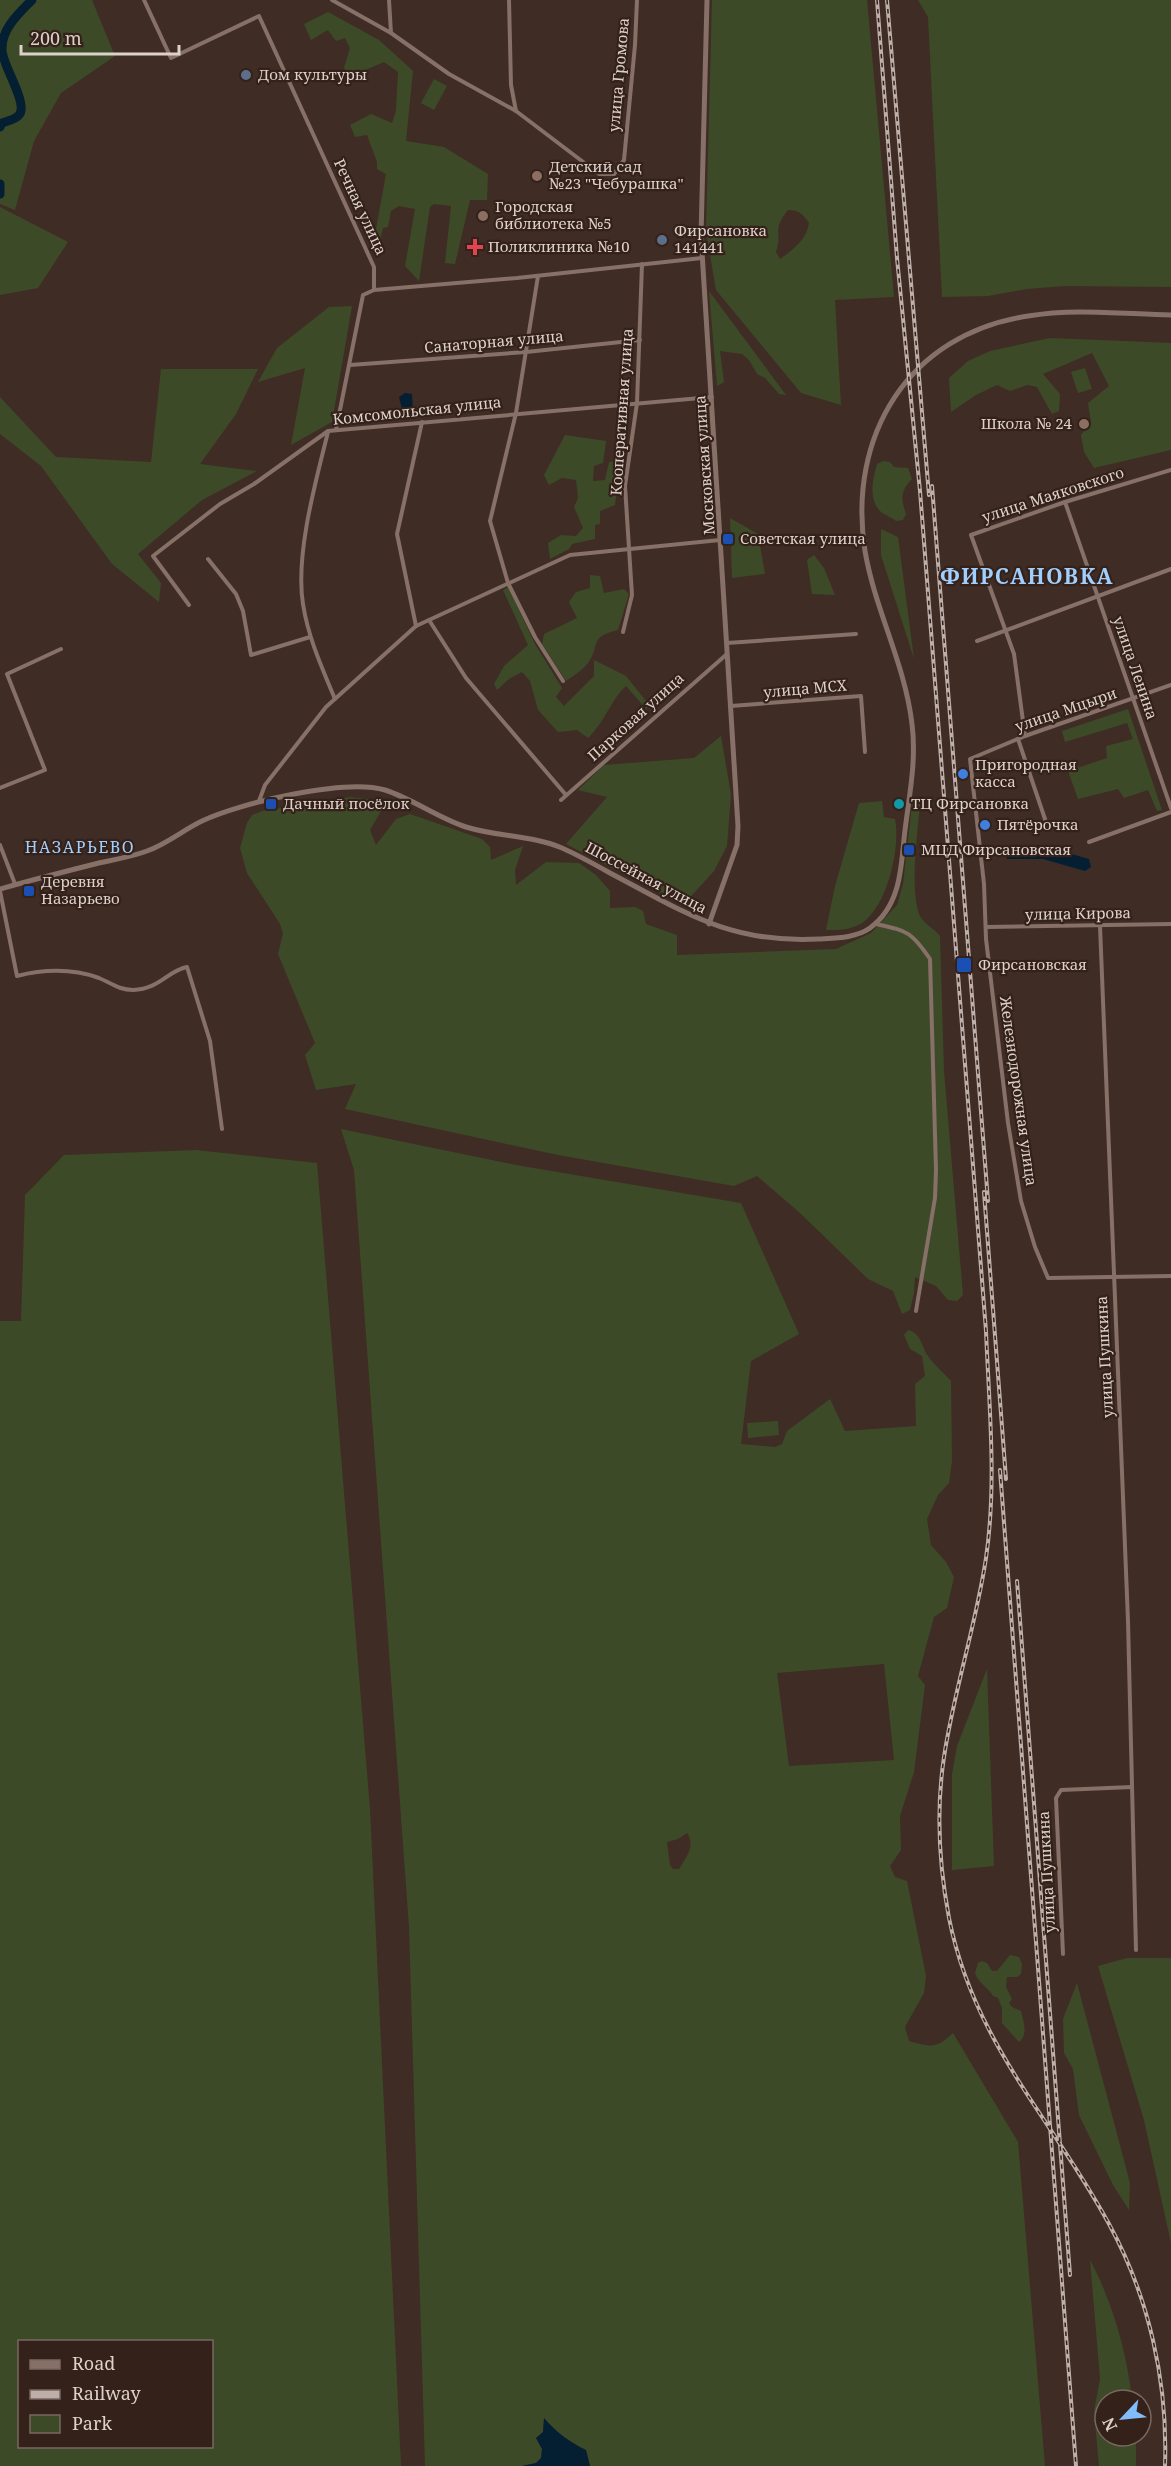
<svg xmlns="http://www.w3.org/2000/svg" width="1171" height="2466" font-family="'Noto Serif',serif">
	<style>
		.green { fill: #3d4a28; fill-rule: evenodd }
		.water { fill: #041f32 }
		.lines { fill: none; stroke-linecap: round; stroke-linejoin: round }
		.river { stroke: #041f32; stroke-width: 9 }
		.minor { stroke: #867067; stroke-width: 4 }
		.tertiary { stroke: #867067; stroke-width: 5 }
		.rail-casing { stroke: #beafaa; stroke-width: 4 }
		.rail { stroke: #34221a; stroke-width: 1.5; stroke-dasharray: 4.5; stroke-linecap: butt }
		.service-dot { fill: #5c6f8a; stroke: #34221a; stroke-width: 2 }
		.education-dot { fill: #8d6e63; stroke: #34221a; stroke-width: 2 }
		.health-dot { fill: #e0444e; stroke: #34221a; stroke-width: 2 }
		.transit-dot { fill: #1a4fb4; stroke: #34221a; stroke-width: 2 }
		.shop-dot { fill: #3f7fe0; stroke: #34221a; stroke-width: 2 }
		.culture-dot { fill: #0f9aa8; stroke: #34221a; stroke-width: 2 }
		.labels { text-anchor: middle; stroke-width: 4.5; stroke-linejoin: round; paint-order: stroke }
		.poi-label { font-size: 15px; fill: #ded1cc; stroke: #34221a; text-anchor: start }
		.street-label { font-size: 15px; fill: #ded1cc; stroke: #34221a }
		.neighbourhood-label { font-size: 16px; letter-spacing: 1.5px; fill: #a1cefc; stroke: #34221a }
		.district-label { font-size: 21px; font-weight: bold; letter-spacing: 1.5px; fill: #a1cefc; stroke: #34221a }
	</style>
	<rect width="100%" height="100%" fill="#3f2c24"/>
	<!-- green -->
	<g class="green">
		<path d="M0,0H92L115,56L61,93L34,141L15,210L0,204Z"/>
		<path d="M712,0H867L894,297L835,300L841,405L801,393L716,290L706,231ZM788,210C799,210 803,214 809,223C807,239 793,250 780,259L776,252C783,231 771,231 788,210Z"/>
		<path d="M918,0H1171V287L1064,286L1027,289L988,296L942,297L928,17Z"/>
		<path d="M328,12L379,40L413,71L406,141L444,147L488,174L487,200H470L455,264L445,263L451,206L434,204L430,207L419,281L405,266L415,209L399,206L391,211L388,227L383,228L380,240H374L386,174L377,169V162L367,135L355,137L350,125L371,114L392,123L396,111L398,72L384,62L349,77L344,68L350,48L345,38L336,41L328,30L311,40L304,24Z"/>
		<path d="M434,79L447,86L434,110L421,103Z"/>
		<path d="M0,207L68,242L38,288L0,295Z"/>
		<path d="M709,291L786,395L779,394L765,378L757,374L749,360L742,354L720,351L724,382L717,386Z"/>
		<path d="M352,306L332,422L291,445L305,368L258,382L277,348L329,307Z"/>
		<path d="M1050,338L1171,343V450L1094,468L1084,452L1081,435L1091,422L1088,403L1109,386L1092,353L1043,374L1060,394L1059,411L1052,414L1037,387L1027,385L1010,391L997,385L976,395L951,412L949,378L968,361L990,351Z"/>
		<path d="M1085,368L1092,389L1078,393L1071,372Z"/>
		<path d="M161,369H258L236,414L200,464L257,471L202,500L138,554L161,583L159,602L112,564L41,466L0,434V397L56,457L151,462Z"/>
		<path d="M565,435L606,441L603,463L594,466L593,481L605,480L609,462L621,461L615,505L600,511V524L595,525V539L572,544L569,549L550,559L548,543L561,535L576,536L583,528L574,507L578,498L576,480L562,478L549,485L544,475Z"/>
		<path d="M883,461L890,462L894,467L908,468L912,479C900,491 901,499 906,514L903,520L896,521C891,517 884,515 880,511C868,499 873,478 877,464Z"/>
		<path d="M730,518L758,534L765,574L732,578Z"/>
		<path d="M881,529L898,537L914,659L881,555Z"/>
		<path d="M814,555L824,568L835,595L812,594L807,560Z"/>
		<path d="M590,575L600,576L604,593L624,589L629,594L618,630C588,637 601,645 588,663C583,670 573,676 566,681L542,644L544,634L577,618L569,602L576,592L590,588Z"/>
		<path d="M508,587L535,644L562,688L556,697L564,706L594,676V660L626,676L650,706L646,709L626,686C612,698 605,722 588,738L577,730L558,732L538,710L530,681L522,672L509,679L497,690L494,684L504,666L528,645L503,590Z"/>
		<path d="M1128,709L1162,810L1157,811L1148,790L1124,798L1118,789L1078,799L1068,771L1107,758L1106,746L1133,739L1127,723L1065,742L1062,731Z"/>
		<path d="M721,736L731,795L727,846L714,871L683,905L566,844L607,797L578,790L604,765L694,758Z"/>
		<path d="M913,796L920,803C918,831 909,892 920,916C924,924 935,929 940,936L944,1071L963,1295L957,1301L948,1300L936,1286L915,1277L914,1293L910,1310L902,1314L893,1291L868,1279L800,1213L757,1176L734,1186L558,1155L345,1109L356,1084L316,1090L305,1055L315,1043L278,954L283,934L280,924L247,873L240,848L247,823L252,815L262,811L351,797L373,800L381,811L370,830L376,845L396,819L410,814L482,839L490,847L491,860L523,846L515,870L516,885L546,862L579,863L596,875L610,891V908L635,907L643,911L646,924L677,935V955L836,949L871,933L897,905L903,884Z"/>
		<path d="M882,801L884,817L895,819C901,847 887,907 862,923C851,930 839,930 826,930L835,886L859,803Z"/>
		<path d="M341,1129L516,1165L741,1203L799,1334L751,1361L741,1444L775,1447L782,1444L787,1431L830,1399L845,1431L916,1426L915,1384L925,1376L922,1356L910,1349L904,1335L908,1330C922,1334 921,1346 928,1356C934,1365 944,1373 951,1381L952,1461L949,1483L938,1495L927,1519L931,1545L946,1562L954,1577L947,1608L934,1617L918,1676L925,1685L914,1772L900,1816L901,1850L890,1866L895,1877L907,1881L926,1976L924,1993L905,2027L909,2041C931,2047 936,2049 953,2033L1018,2142L1045,2466H590L586,2450C569,2442 557,2432 544,2419L543,2432L536,2438L542,2449L541,2458L536,2463L522,2466H425L409,1927L354,1170ZM884,1664L894,1760L789,1766L777,1673ZM687,1833C696,1846 686,1857 679,1869H673L670,1865L667,1842L678,1839Z"/>
		<path d="M196,1150L317,1163L370,1809L401,2466H0V1321H21L25,1195L64,1155ZM20,2342H212V2446H20Z"/>
		<path d="M778,1421L779,1435L748,1438L747,1423Z"/>
		<path d="M987,1669L994,1866L952,1870V1774L957,1746Z"/>
		<path d="M1010,1955L1019,1957L1022,1964L1021,1974L1017,1977H1007L1006,1987L1012,1999L1009,2003L1012,2007L1021,2011C1023,2021 1029,2034 1019,2042L1002,2023V2008L998,1998L993,1996C988,1987 978,1983 975,1973L978,1963L982,1961L987,1963L992,1971H997Z"/>
		<path d="M1127,1958H1171V2243L1144,2120L1098,1966Z"/>
		<path d="M1077,1983L1130,2183L1129,2210L1113,2185L1079,2115L1073,2069L1064,2053L1063,2019Z"/>
		<path d="M1090,2260C1113,2303 1127,2353 1132,2400H1105V2436H1136V2466H1099L1094,2411L1100,2379Z"/>
	</g>
	<!-- water -->
	<g class="water">
		<path d="M405,393L412,394L413,414L403,413L399,397Z"/>
		<path d="M1040,845L1089,859L1091,867L1085,871L1043,859H1007L1005,849Z"/>
		<path d="M544,2418C556,2432 569,2442 586,2450L590,2466H522L536,2463L541,2458L542,2449L536,2438L543,2432Z"/>
	</g>
	<g class="lines">
		<!-- river -->
		<g class="river">
			<path d="M0,127L2,123C7,121 15,120 19,115C29,104 2,65 2,50C1,29 19,13 32,0"/>
			<path d="M0,184V194"/>
		</g>
		<!-- minor -->
		<g class="minor">
			<path d="M144,0L171,58L259,16L374,267V290L517,278L702,258"/>
			<path d="M332,0L391,33L449,74L516,111L599,174H614L624,160L635,45L637,0"/>
			<path d="M389,0L391,33"/>
			<path d="M509,0L511,85L516,111"/>
			<path d="M538,276L516,413L490,521L508,583L535,637L563,681"/>
			<path d="M350,365L526,352L640,340"/>
			<path d="M336,430L363,295L374,290"/>
			<path d="M328,432C316,480 295,555 303,604C308,637 322,668 335,699"/>
			<path d="M1065,502L1171,808"/>
			<path d="M208,559L236,594L243,611L251,655L310,637"/>
			<path d="M189,605L153,556L220,504L254,484L328,431L712,397"/>
			<path d="M429,620L466,678L566,795"/>
			<path d="M416,626L397,534L422,422"/>
			<path d="M623,632L632,595L625,486L637,403L642,264"/>
			<path d="M977,641L1171,569"/>
			<path d="M727,643L856,634"/>
			<path d="M1171,685L1025,736L970,759L984,884L986,939L1008,1123L1021,1201L1035,1247L1048,1278L1171,1276"/>
			<path d="M731,706L861,696L865,752"/>
			<path d="M1025,736L1014,654L971,535L1065,502L1171,470"/>
			<path d="M1018,739L1046,822"/>
			<path d="M0,788L45,770L7,674L61,649"/>
			<path d="M561,800L727,654"/>
			<path d="M259,801L265,785L326,707L416,626L570,555L720,540"/>
			<path d="M1089,842L1171,812"/>
			<path d="M0,845L15,884"/>
			<path d="M0,891L17,976C45,969 71,968 99,978C111,983 119,990 133,990C160,989 167,971 187,967L210,1041L222,1129"/>
			<path d="M876,924C907,931 911,931 930,959L936,1170L935,1198L916,1311"/>
			<path d="M1100,926L1128,1621L1136,1950"/>
			<path d="M986,927L1171,924"/>
			<path d="M1063,1954L1056,1798L1061,1790L1132,1787"/>
		</g>
		<!-- tertiary -->
		<g class="tertiary">
			<path d="M707,0L701,236L738,826L737,845L709,924"/>
			<path d="M0,889C32,880 63,872 95,864C112,860 131,857 147,851C167,844 183,830 202,821C240,803 345,778 385,790C413,799 438,818 466,827C498,837 531,835 562,848C578,855 594,864 610,873C684,912 730,944 819,939C836,938 856,938 870,928C899,907 901,872 904,839C908,801 917,763 912,724C905,664 875,610 865,551C847,436 908,334 1028,316C1074,308 1124,314 1171,315"/>
		</g>
		<defs>
			<g id="rail">
				<path d="M877,0L897,258L920,491L986,1331C989,1406 997,1483 986,1558C976,1625 954,1690 944,1757C936,1810 939,1865 949,1918C974,2043 1051,2117 1109,2224C1149,2297 1168,2382 1165,2466"/>
				<path d="M887,0L929,495"/>
				<path d="M932,486L988,1201"/>
				<path d="M984,1192L1006,1479"/>
				<path d="M1000,1470L1076,2466"/>
				<path d="M1017,1581L1070,2275"/>
			</g>
		</defs>
		<!-- rail casing -->
		<use href="#rail" class="rail-casing"/>
		<!-- rail -->
		<use href="#rail" class="rail"/>
	</g>
	<!-- markers -->
	<g class="service-dot">
		<circle cx="246" cy="75" r="6"/>
		<circle cx="662" cy="240" r="6"/>
	</g>
	<g class="education-dot">
		<circle cx="537" cy="176" r="6"/>
		<circle cx="483" cy="216" r="6"/>
		<circle cx="1084" cy="424" r="6"/>
	</g>
	<path class="health-dot" d="M472 238h6v6h6v6h-6v6h-6v-6h-6v-6h6z"/>
	<g class="transit-dot">
		<rect x="722" y="533" width="12" height="12" rx="3"/>
		<rect x="265" y="798" width="12" height="12" rx="3"/>
		<rect x="903" y="844" width="12" height="12" rx="3"/>
		<rect x="23" y="885" width="12" height="12" rx="3"/>
		<rect x="956" y="957" width="16" height="16" rx="3"/>
	</g>
	<g class="shop-dot">
		<circle cx="963" cy="774" r="6"/>
		<circle cx="985" cy="825" r="6"/>
	</g>
	<circle class="culture-dot" cx="899" cy="804" r="6"/>
	<g class="labels">
		<!-- poi labels -->
		<g class="poi-label">
			<text x="258" y="80">Дом культуры</text>
			<text x="549" y="172">Детский сад<tspan x="549" dy="17">№23 "Чебурашка"</tspan></text>
			<text x="495" y="212">Городская<tspan x="495" dy="17">библиотека №5</tspan></text>
			<text x="674" y="236">Фирсановка<tspan x="674" dy="17">141441</tspan></text>
			<text x="488" y="252">Поликлиника №10</text>
			<text x="1072" y="429" text-anchor="end">Школа № 24</text>
			<text x="740" y="544">Советская улица</text>
			<text x="975" y="770">Пригородная<tspan x="975" dy="17">касса</tspan></text>
			<text x="283" y="809">Дачный посёлок</text>
			<text x="911" y="809">ТЦ Фирсановка</text>
			<text x="997" y="830">Пятёрочка</text>
			<text x="921" y="855">МЦД Фирсановская</text>
			<text x="41" y="887">Деревня<tspan x="41" dy="17">Назарьево</tspan></text>
			<text x="978" y="970">Фирсановская</text>
		</g>
		<!-- street labels -->
		<g class="street-label">
			<text transform="translate(619 75) rotate(-85)" y="5">улица Громова</text>
			<text transform="translate(360 207) rotate(65)" y="5">Речная улица</text>
			<text transform="translate(494 342) rotate(-5)" y="5">Санаторная улица</text>
			<text transform="translate(417 411) rotate(-6)" y="5">Комсомольская улица</text>
			<text transform="translate(622 412) rotate(-86)" y="5">Кооперативная улица</text>
			<text transform="translate(705 465) rotate(-94)" y="5">Московская улица</text>
			<text transform="translate(1053 495) rotate(-18)" y="5">улица Маяковского</text>
			<text transform="translate(1135 668) rotate(71)" y="5">улица Ленина</text>
			<text transform="translate(805 689) rotate(-5)" y="5">улица МСХ</text>
			<text transform="translate(1066 710) rotate(-19)" y="5">улица Мцыри</text>
			<text transform="translate(636 717) rotate(-42)" y="5">Парковая улица</text>
			<text transform="translate(646 878) rotate(28)" y="5">Шоссейная улица</text>
			<text transform="translate(1078 914) rotate(-1)" y="5">улица Кирова</text>
			<text transform="translate(1018 1091) rotate(82)" y="5">Железнодорожная улица</text>
			<text transform="translate(1105 1357) rotate(-93)" y="5">улица Пушкина</text>
			<text transform="translate(1047 1872) rotate(-93)" y="5">улица Пушкина</text>
		</g>
		<!-- neighbourhood labels -->
		<g class="neighbourhood-label">
			<text x="80" y="853">НАЗАРЬЕВО</text>
		</g>
		<!-- district labels -->
		<g class="district-label">
			<text x="1027" y="584">ФИРСАНОВКА</text>
		</g>
	</g>
	<!-- legend -->
	<rect x="18" y="2340" width="195" height="108" fill="#34221a" stroke="#786861" stroke-width="1.5"/>
	<rect x="30" y="2360" width="30" height="9" fill="#867067" stroke="#786861" stroke-width="1.5"/>
	<text x="72" y="2370" font-size="18" fill="#ded1cc">Road</text>
	<rect x="30" y="2390" width="30" height="9" fill="#beafaa" stroke="#786861" stroke-width="1.5"/>
	<text x="72" y="2400" font-size="18" fill="#ded1cc">Railway</text>
	<rect x="30" y="2415" width="30" height="18" fill="#3d4a28" stroke="#786861" stroke-width="1.5"/>
	<text x="72" y="2430" font-size="18" fill="#ded1cc">Park</text>
	<!-- north arrow -->
	<g transform="translate(1123 2418) rotate(244)"><circle r="28" fill="#34221a" stroke="#786861" stroke-width="1.5"/>
	<path d="M0-4.5L10 22L0 15L-10 22Z" fill="#80bdfa"/>
	<text y="-9" font-size="16" font-weight="bold" text-anchor="middle" fill="#ded1cc">N</text>
	</g>
	<!-- scale -->
	<path d="M21 45v9h158v-9" fill="none" stroke="#ded1cc" stroke-width="3"/>
	<text x="30" y="45" font-size="18" fill="#ded1cc" stroke="#34221a" stroke-width="4.5" paint-order="stroke">200 m</text>
</svg>
